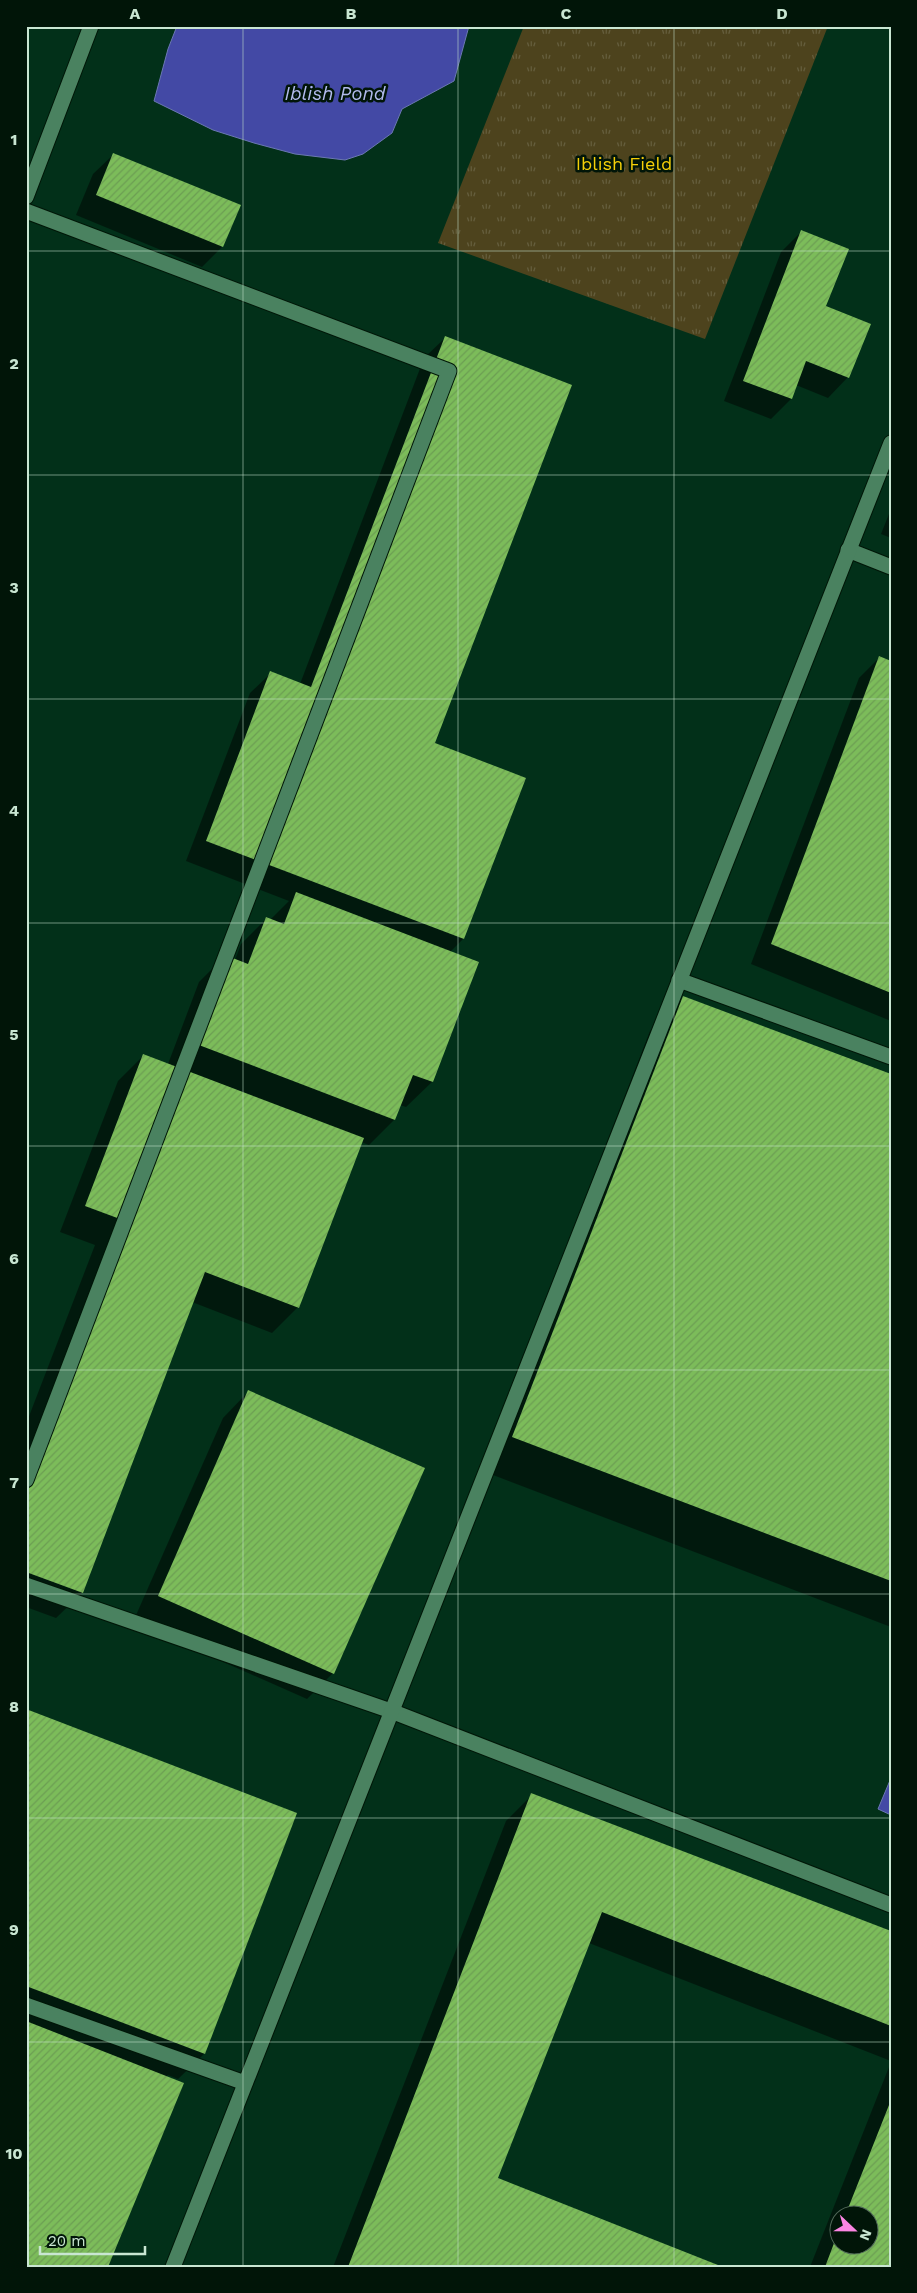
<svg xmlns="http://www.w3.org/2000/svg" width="917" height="2293" font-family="'Work Sans',sans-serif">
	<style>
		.park { fill: url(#park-tufts) }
		.water { fill: #4349a5; stroke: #6b78b2 }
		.shadow { fill: #0007; fill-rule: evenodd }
		.building { fill: url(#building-hatch) }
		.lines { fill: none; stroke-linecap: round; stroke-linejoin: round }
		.minor-casing { stroke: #001607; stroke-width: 17 }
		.minor { stroke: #4a8260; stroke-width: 15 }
		.grid { fill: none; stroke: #c9e6d2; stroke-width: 1; stroke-opacity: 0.55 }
		.labels { text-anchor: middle; stroke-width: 5; stroke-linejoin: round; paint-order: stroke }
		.park-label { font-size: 18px; fill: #f4cf08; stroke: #011508 }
		.water-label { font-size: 19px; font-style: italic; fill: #b2bbed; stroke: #011508 }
		.neatline { fill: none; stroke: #c9e6d2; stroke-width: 2 }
		.grid-label { font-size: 16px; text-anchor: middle; font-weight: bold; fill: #c9e6d2 }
	</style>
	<defs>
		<pattern id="park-tufts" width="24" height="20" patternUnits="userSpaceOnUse" patternTransform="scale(1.25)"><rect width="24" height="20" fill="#4d431d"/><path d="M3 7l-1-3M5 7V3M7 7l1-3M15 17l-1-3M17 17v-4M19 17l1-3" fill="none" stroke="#655e3d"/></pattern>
		<pattern id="building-hatch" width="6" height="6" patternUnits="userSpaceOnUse" patternTransform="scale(1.25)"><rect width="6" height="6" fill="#7cbc5a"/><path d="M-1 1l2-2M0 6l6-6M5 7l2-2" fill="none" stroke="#6c9e53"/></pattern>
	</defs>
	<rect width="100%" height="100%" fill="#023019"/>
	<!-- park -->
	<path class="park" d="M524,26H828L705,339L438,243Z"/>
	<!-- water -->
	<g class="water">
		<path d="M177,26H469L454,81L402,109L392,133L363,154L345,160L295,154L254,143L213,130L154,101L168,49Z"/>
		<path d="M891,1778V1815L878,1809Z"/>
	</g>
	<!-- shadow -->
	<g class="shadow">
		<path d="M114,154L222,247L202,267L76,215L93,174Z"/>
		<path d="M801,232L848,377L828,398L796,385L791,399L771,419L724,401L781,252Z"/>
		<path d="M445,338L433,743L524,778L463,939L450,952L432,1082L406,1107L400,1105L394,1120L369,1145L361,1142L298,1307L272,1333L192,1302L82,1593L56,1618L26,1607V1424L95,1245L60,1232L118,1081L144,1055L168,1064L199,982L225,956L235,960L241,944L266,919L270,920L289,901L186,861L250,693L271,673L300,684L424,358Z"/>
		<path d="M891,509V538L881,534Z"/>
		<path d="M879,658L891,662V1021L751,964L859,678Z"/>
		<path d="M684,997L891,1075V1627L480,1470L650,1031Z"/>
		<path d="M248,1392L333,1673L307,1699L133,1622L223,1418Z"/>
		<path d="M26,1711L204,2054L178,2079L168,2075L26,2267Z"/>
		<path d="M532,1795L891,1932V2061L589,1943L496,2179L720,2267H333L506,1821Z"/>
		<path d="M891,2062V2267H810ZM840,2216H870V2246H840Z"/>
	</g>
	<!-- building -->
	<g class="building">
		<path d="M113,153L241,205L223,247L96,195Z"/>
		<path d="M801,230L849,249L826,306L871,324L849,378L806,361L792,399L743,381Z"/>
		<path d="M445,336L572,385L435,743L526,778L464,939L206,841L270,671L311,687Z"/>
		<path d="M879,656L891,661V993L771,944Z"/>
		<path d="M296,892L479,962L433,1082L413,1075L395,1120L191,1042L225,955L248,964L266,917L284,924Z"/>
		<path d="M683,996L891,1074V1581L512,1437Z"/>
		<path d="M143,1054L364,1138L299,1308L205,1272L83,1593L26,1572V1464L120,1219L85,1206Z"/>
		<path d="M248,1390L425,1468L334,1674L158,1596Z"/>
		<path d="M26,1709L297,1813L205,2054L26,1986Z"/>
		<path d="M531,1793L891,1931V2026L602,1912L498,2178L723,2267H348Z"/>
		<path d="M26,2021L184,2083L108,2267H26Z"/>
		<path d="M891,2100V2267H825L839,2230L840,2246H870V2216H845Z"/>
	</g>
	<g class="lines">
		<defs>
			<g id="minor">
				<path d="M26,197L91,26"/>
				<path d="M26,211L449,371L26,1480"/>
				<path d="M848,550L891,567"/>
				<path d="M679,980L891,1057"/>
				<path d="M26,1585L391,1711L891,1905"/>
				<path d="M26,2005L245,2083"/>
				<path d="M173,2267L891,443"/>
			</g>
		</defs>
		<!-- minor casing -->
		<use href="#minor" class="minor-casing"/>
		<!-- minor -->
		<use href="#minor" class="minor"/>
	</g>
	<!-- grid -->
	<path class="grid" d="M243,26V2267M458,26V2267M674,26V2267M26,251H891M26,475H891M26,699H891M26,923H891M26,1146H891M26,1370H891M26,1594H891M26,1818H891M26,2042H891"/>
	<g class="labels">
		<!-- park labels -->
		<g class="park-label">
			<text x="624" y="170">Iblish Field</text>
		</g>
		<!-- water labels -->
		<g class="water-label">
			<text x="335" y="100">Iblish Pond</text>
		</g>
	</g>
	<!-- border -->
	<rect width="917" height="2293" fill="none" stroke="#011508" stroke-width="55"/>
	<!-- north arrow -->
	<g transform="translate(854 2230) rotate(112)"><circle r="24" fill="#011508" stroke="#516959"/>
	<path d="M0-4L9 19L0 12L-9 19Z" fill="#fc86e3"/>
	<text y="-8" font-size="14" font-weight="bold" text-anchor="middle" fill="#c9e6d2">N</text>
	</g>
	<!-- scale -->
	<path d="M40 2246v8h105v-8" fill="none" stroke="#c9e6d2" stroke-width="2.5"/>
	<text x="48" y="2246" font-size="15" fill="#c9e6d2" stroke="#011508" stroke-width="4" paint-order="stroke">20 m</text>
	<rect x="28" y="28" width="862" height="2238" class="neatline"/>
	<g class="grid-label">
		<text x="135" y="19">A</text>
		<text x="351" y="19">B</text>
		<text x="566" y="19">C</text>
		<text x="782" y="19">D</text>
		<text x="14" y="145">1</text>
		<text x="14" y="369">2</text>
		<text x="14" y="593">3</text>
		<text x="14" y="816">4</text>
		<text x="14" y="1040">5</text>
		<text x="14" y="1264">6</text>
		<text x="14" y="1488">7</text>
		<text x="14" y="1712">8</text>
		<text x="14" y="1935">9</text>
		<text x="14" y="2159">10</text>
	</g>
</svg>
